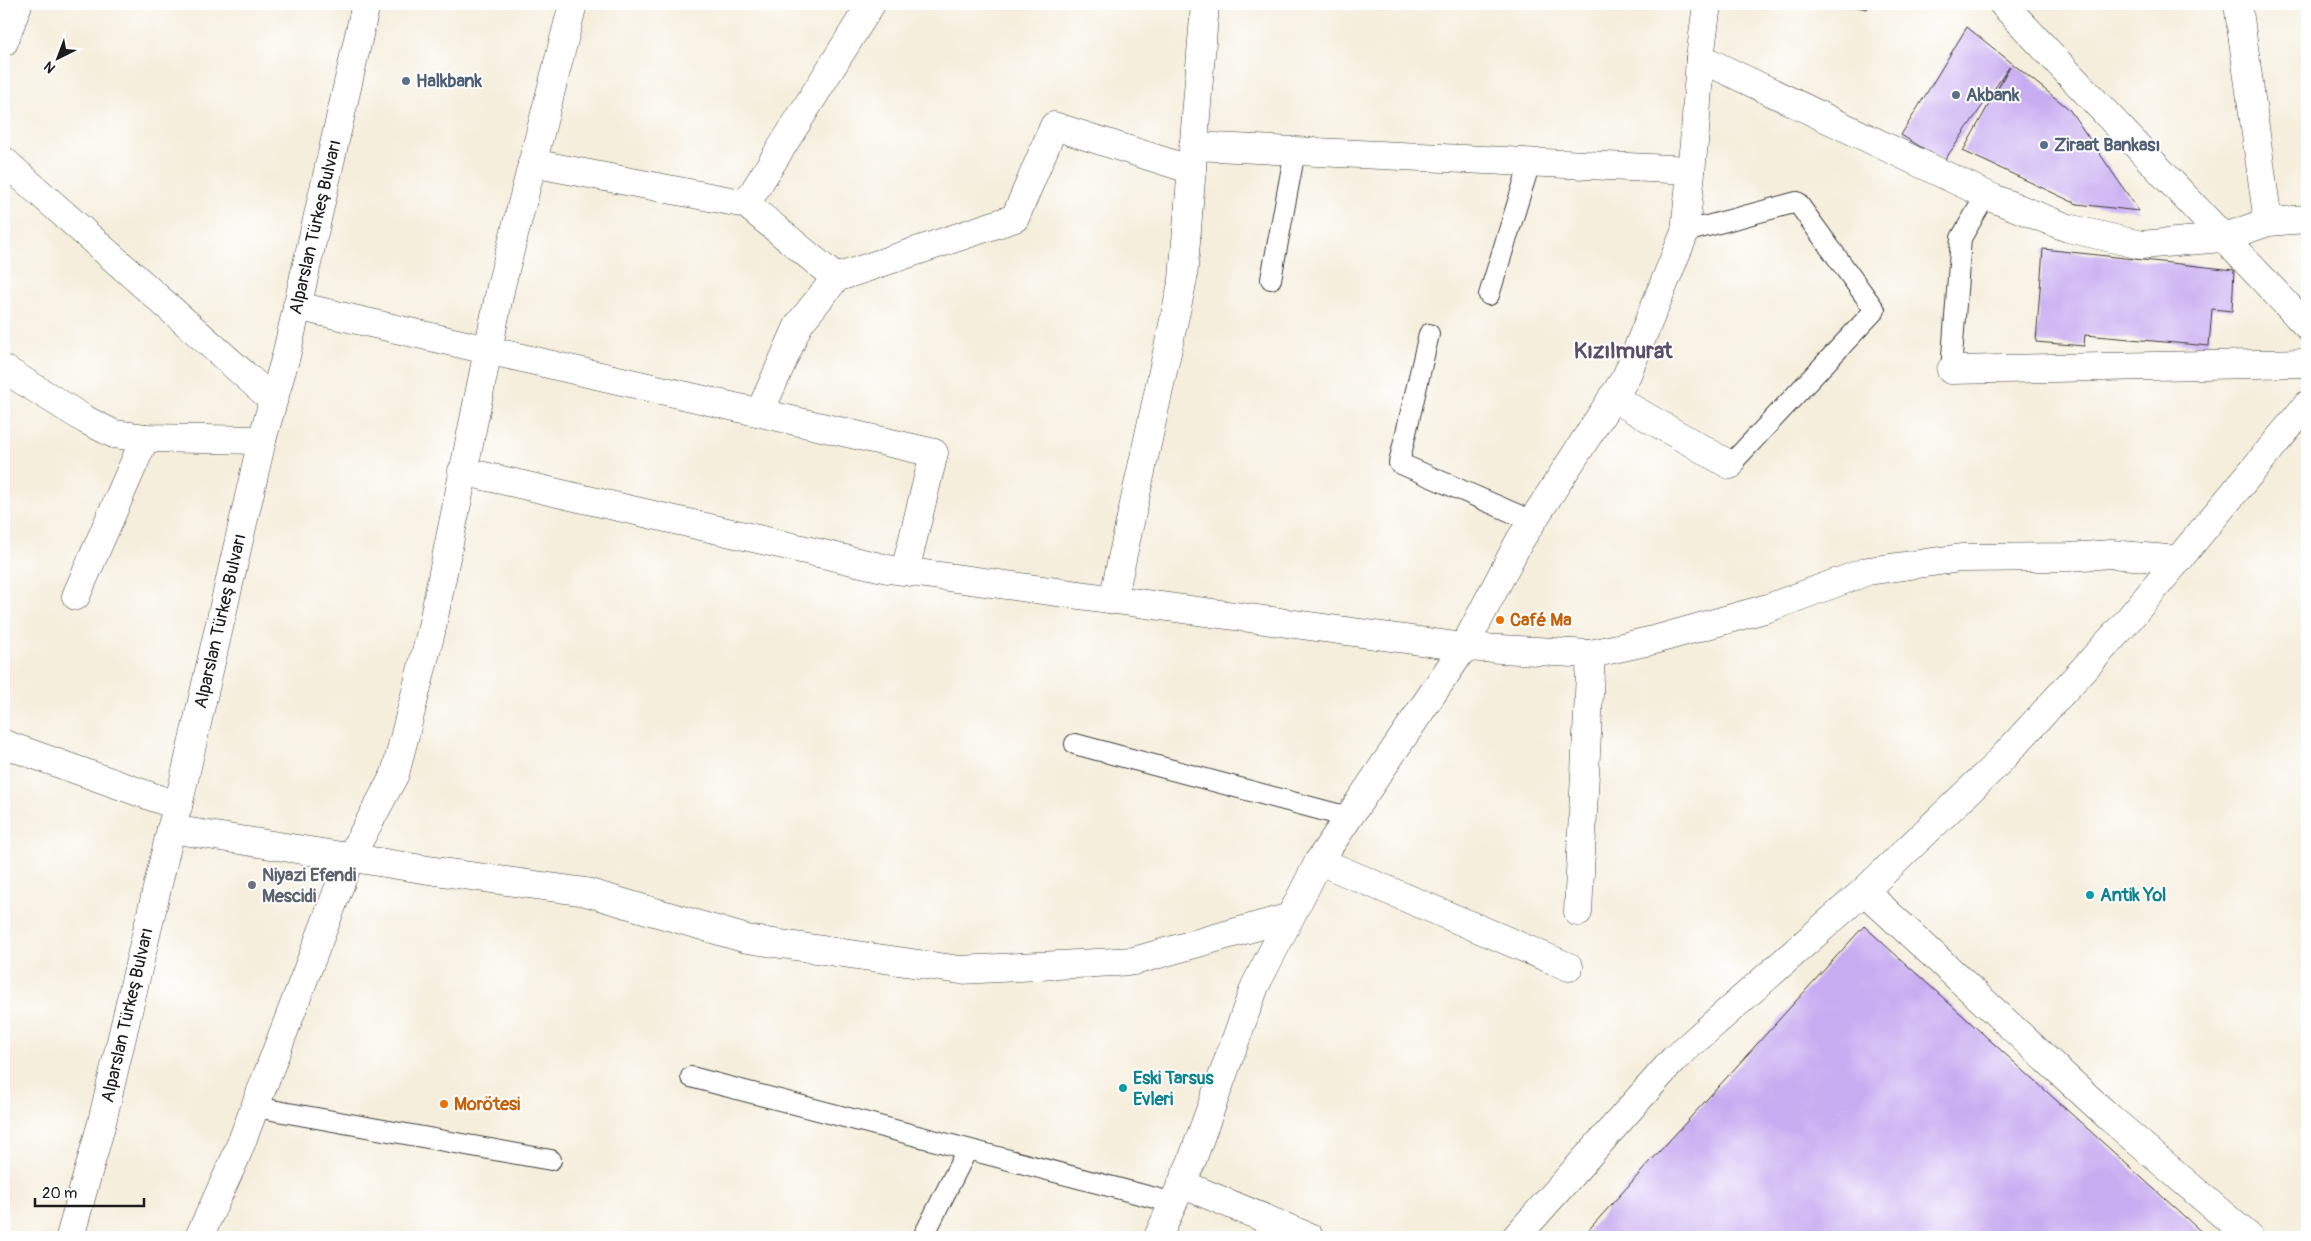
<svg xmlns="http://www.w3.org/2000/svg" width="2311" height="1241" font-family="Pangolin,sans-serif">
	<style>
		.building { fill: #c8acf1 }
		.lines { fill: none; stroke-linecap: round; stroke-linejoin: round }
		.service-casing { stroke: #3d3c39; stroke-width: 22 }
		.minor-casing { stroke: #3d3c39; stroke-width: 29 }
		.secondary-casing { stroke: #3d3c39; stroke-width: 29 }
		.service { stroke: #fff; stroke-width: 20 }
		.minor { stroke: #fff; stroke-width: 28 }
		.secondary { stroke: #fff; stroke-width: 28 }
		.service-dot { fill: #5c6f8a; stroke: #fff; stroke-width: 2 }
		.food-dot { fill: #e8710a; stroke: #fff; stroke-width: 2 }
		.worship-dot { fill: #6b7280; stroke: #fff; stroke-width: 2 }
		.culture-dot { fill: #0f9aa8; stroke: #fff; stroke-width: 2 }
		.labels { text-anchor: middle; stroke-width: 4; stroke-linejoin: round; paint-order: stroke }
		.service-label { font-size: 18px; font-weight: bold; fill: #4e5e75; stroke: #fff; text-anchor: start }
		.street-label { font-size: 18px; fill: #1c1c1c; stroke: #fff }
		.food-label { font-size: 18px; font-weight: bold; fill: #c56008; stroke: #fff; text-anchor: start }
		.worship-label { font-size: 18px; font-weight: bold; fill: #5b616d; stroke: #fff; text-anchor: start }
		.culture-label { font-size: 18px; font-weight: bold; fill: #0d838f; stroke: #fff; text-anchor: start }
		.district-label { font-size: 22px; font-weight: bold; fill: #584e67; stroke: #fff }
	</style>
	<rect width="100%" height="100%" fill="#fff"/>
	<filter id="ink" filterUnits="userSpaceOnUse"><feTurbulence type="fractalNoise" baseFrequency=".02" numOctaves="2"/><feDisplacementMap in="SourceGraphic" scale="10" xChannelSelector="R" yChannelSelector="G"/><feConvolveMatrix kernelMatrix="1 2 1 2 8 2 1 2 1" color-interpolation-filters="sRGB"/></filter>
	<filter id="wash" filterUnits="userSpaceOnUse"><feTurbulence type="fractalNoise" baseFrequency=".0096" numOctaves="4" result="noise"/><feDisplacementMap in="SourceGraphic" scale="20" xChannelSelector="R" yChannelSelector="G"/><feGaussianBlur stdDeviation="1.12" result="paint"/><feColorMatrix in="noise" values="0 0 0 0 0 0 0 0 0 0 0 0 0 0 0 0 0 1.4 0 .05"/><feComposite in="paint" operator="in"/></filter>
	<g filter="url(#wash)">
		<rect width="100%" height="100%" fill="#f5eedc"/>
		<g id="blocks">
			<!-- building -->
			<g class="building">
				<path d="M1843,4H1870L1867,9Z"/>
				<path d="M1967,27L2069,109L2139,211L2077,204L1963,151L2010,66L1944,161L1901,135Z"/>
				<path d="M2043,249L2234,270L2232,311L2212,309L2209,346L2085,335L2084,346L2036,342Z"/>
				<path d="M1864,926L2207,1237H1582Z"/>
			</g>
		</g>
	</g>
	<g filter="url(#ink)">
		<use href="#blocks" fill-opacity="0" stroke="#3d3c39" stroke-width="1"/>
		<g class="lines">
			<defs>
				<g id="service">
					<path d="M1685,232L1797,202L1875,310L1730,465"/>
					<path d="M1271,279L1295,151"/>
					<path d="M1489,295L1530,163"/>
					<path d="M1429,334L1399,463L1532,521"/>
					<path d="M1951,370L1961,238L1986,195"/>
					<path d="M1075,744L1348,817"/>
					<path d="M691,1077L1174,1203"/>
					<path d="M255,1107L551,1160"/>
					<path d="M923,1237L967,1150"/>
				</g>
				<g id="minor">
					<path d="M2238,4L2268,222"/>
					<path d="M4,42L18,4"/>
					<path d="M1700,58L1995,199L2068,228L2141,245L2222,238L2268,222L2307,219"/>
					<path d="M1193,146L1691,170"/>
					<path d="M4,161L273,400"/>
					<path d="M532,163L746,204L836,278"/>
					<path d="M746,204L871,4"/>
					<path d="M297,306L934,453L905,571"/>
					<path d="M4,369L86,420L114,434L145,438L262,440"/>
					<path d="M1951,370L2307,363"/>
					<path d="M1612,397L1730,465"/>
					<path d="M760,412L799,324L836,278L1015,218L1054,126L1192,170"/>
					<path d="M462,471L888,569L1464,647L1591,654L1654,640L1768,608L1868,571L1961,558L2069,557L2111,554L2179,560"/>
					<path d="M76,596L145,438"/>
					<path d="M1113,600L1183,279L1205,4"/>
					<path d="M4,744L178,806"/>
					<path d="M171,829L435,871L586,892L747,939L960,970L1134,961L1290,917"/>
					<path d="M1319,861L1569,967"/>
					<path d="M1864,891L2109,1117L2249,1237"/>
					<path d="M1578,912L1591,654"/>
					<path d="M1182,1184L1309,1237"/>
					<path d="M199,1237L235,1159L351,856L395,774L431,632L501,286L573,4"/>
					<path d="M1158,1237L1191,1163L1255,986L1319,861L1464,647L1520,540L1626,377L1685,232L1695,132L1700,58L1707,4"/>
					<path d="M1516,1237L1674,1059L1864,891L1996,765L2124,625L2307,405"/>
				</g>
				<g id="secondary">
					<path d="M2003,4L2307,326"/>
					<path d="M70,1237L101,1126L171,829L178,806L262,440L286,356L366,4"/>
				</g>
			</defs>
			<!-- service casing -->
			<use href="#service" class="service-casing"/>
			<!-- minor casing -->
			<use href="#minor" class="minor-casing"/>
			<!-- secondary casing -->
			<use href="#secondary" class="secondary-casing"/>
			<!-- service -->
			<use href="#service" class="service"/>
			<!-- minor -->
			<use href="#minor" class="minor"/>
			<!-- secondary -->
			<use href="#secondary" class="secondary"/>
		</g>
	</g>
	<!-- markers -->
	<g class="service-dot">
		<circle cx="406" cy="81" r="5"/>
		<circle cx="1956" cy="95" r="5"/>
		<circle cx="2044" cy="145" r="5"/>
	</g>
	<g class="food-dot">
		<circle cx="1500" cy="620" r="5"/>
		<circle cx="444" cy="1104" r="5"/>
	</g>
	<circle class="worship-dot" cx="252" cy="885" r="5"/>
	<g class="culture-dot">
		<circle cx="2090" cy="895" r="5"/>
		<circle cx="1123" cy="1088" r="5"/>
	</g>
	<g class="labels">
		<!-- service labels -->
		<g class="service-label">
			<text x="416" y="87">Halkbank</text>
			<text x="1966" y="101">Akbank</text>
			<text x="2054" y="151">Ziraat Bankası</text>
		</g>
		<!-- street labels -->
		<g class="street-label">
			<text transform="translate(315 227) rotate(-77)" y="6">Alparslan Türkeş Bulvarı</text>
			<text transform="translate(220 621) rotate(-77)" y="6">Alparslan Türkeş Bulvarı</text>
			<text transform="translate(127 1015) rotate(-77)" y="6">Alparslan Türkeş Bulvarı</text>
		</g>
		<!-- food labels -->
		<g class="food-label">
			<text x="1510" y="626">Café Ma</text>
			<text x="454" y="1110">Morötesi</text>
		</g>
		<!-- worship labels -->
		<g class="worship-label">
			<text x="262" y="881">Niyazi Efendi<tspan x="262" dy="21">Mescidi</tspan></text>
		</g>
		<!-- culture labels -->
		<g class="culture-label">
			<text x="2100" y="901">Antik Yol</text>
			<text x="1133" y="1084">Eski Tarsus<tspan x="1133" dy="21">Evleri</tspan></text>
		</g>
		<!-- district labels -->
		<g class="district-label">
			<text x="1623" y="358">Kızılmurat</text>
		</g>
	</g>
	<!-- margin -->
	<rect width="2311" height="1241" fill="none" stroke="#fff" stroke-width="20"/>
	<!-- north arrow -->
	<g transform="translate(58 58) rotate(222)" stroke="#ffffff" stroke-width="4" paint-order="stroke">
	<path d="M0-4L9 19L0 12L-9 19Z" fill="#1c1c1c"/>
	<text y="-8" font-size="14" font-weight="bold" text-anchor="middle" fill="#1c1c1c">N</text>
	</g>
	<!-- scale -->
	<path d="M35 1198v8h109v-8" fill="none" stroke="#1c1c1c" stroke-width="2.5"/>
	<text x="42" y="1198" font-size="15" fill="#1c1c1c" stroke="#ffffff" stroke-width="4" paint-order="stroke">20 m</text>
</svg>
